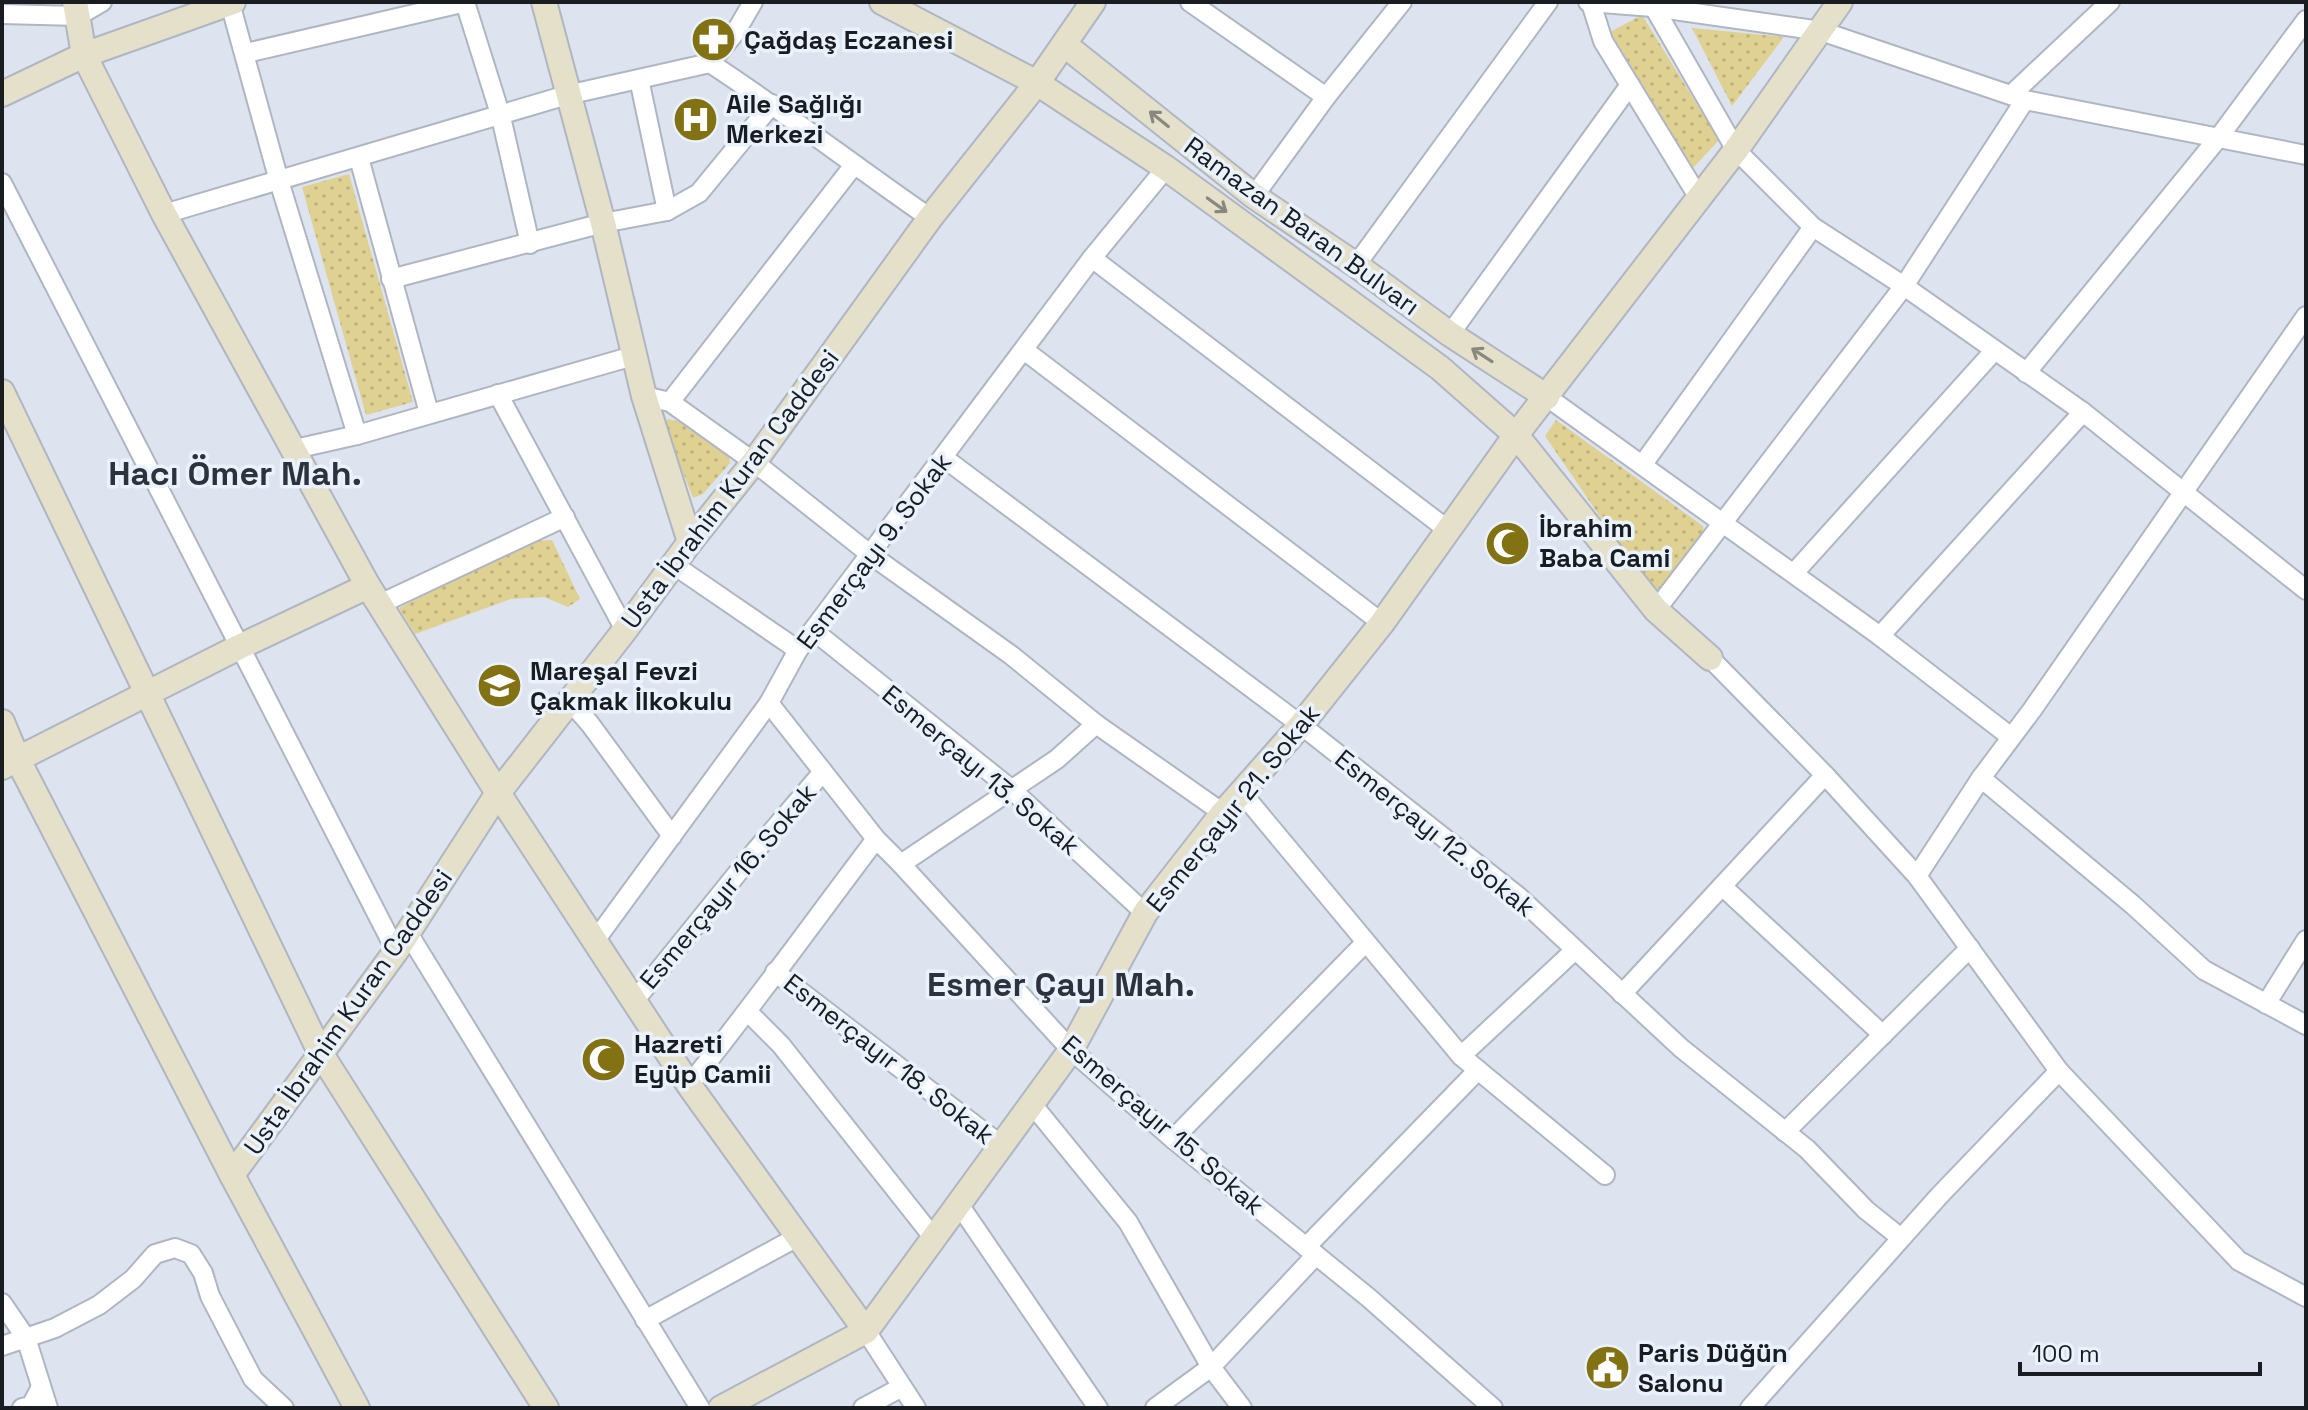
<svg xmlns="http://www.w3.org/2000/svg" width="2308" height="1410" font-family="'Space Grotesk',sans-serif">
	<style>
		.grass { fill: url(#grass-dots) }
		.lines { fill: none; stroke-linecap: round; stroke-linejoin: round }
		.street-casing { stroke: #afb6c2; stroke-width: 22 }
		.secondary-casing { stroke: #afb6c2; stroke-width: 28 }
		.street { stroke: #fff; stroke-width: 18 }
		.secondary { stroke: #e4e0ca; stroke-width: 24 }
		.oneway { stroke: #89887e }
		.labels { text-anchor: middle; stroke-width: 7; stroke-linejoin: round; paint-order: stroke }
		.poi-label { font-size: 26px; font-weight: bold; fill: #191c20; stroke: #eaf2fe; text-anchor: start }
		.street-label { font-size: 26px; fill: #191c20; stroke: #eaf2fe }
		.district-label { font-size: 34px; font-weight: bold; fill: #2d323c; stroke: #eaf2fe }
	</style>
	<defs>
		<pattern id="grass-dots" width="8" height="8" patternUnits="userSpaceOnUse" patternTransform="scale(2)"><rect width="8" height="8" fill="#ded191"/><path d="M2 2h.1M6 6h.1" fill="none" stroke="#beb37d" stroke-width="1.8" stroke-linecap="round"/></pattern>
	</defs>
	<rect width="100%" height="100%" fill="#dde4f0"/>
	<!-- grass -->
	<g class="grass">
		<path d="M1642,15L1719,140L1693,168L1610,32Z"/>
		<path d="M1692,28L1784,37L1732,106Z"/>
		<path d="M349,174L413,402L366,415L302,187Z"/>
		<path d="M669,419L679,422L729,457L730,463L703,494L693,498L663,421Z"/>
		<path d="M1556,420L1703,526L1704,534L1660,592L1651,591L1545,436Z"/>
		<path d="M552,540L580,599L568,607L544,597L511,599L415,634L399,608L532,541Z"/>
	</g>
	<g class="lines">
		<defs>
			<g id="street">
				<path d="M465,2L501,117L530,244"/>
				<path d="M1190,2L1326,97"/>
				<path d="M1588,2L1653,7L1821,31L2025,100L1904,286L1656,610"/>
				<path d="M1651,2L1736,150L1813,227L1904,286L2083,412L2306,590"/>
				<path d="M230,3L279,181L357,435"/>
				<path d="M1591,3L1603,41L1699,198"/>
				<path d="M2,14L78,16L102,2"/>
				<path d="M246,53L466,2"/>
				<path d="M710,63C785,112 856,167 930,218"/>
				<path d="M639,79L667,211"/>
				<path d="M2011,95L2110,2"/>
				<path d="M2025,100L2306,155"/>
				<path d="M359,158L429,413"/>
				<path d="M2,183L396,951"/>
				<path d="M1254,196L1326,97L1402,2"/>
				<path d="M164,214L567,95L710,63L735,33L753,2"/>
				<path d="M1092,258L1448,530"/>
				<path d="M1356,265L1548,2"/>
				<path d="M391,279L603,223L667,211L699,193L772,104"/>
				<path d="M1450,334L1630,85"/>
				<path d="M1024,350L1382,623"/>
				<path d="M2026,373L2219,137L2306,20"/>
				<path d="M498,394L625,630"/>
				<path d="M644,396L670,402L754,462L871,555L1011,655L1096,724L1223,813"/>
				<path d="M1547,397L1880,636L2011,737"/>
				<path d="M670,402L854,165"/>
				<path d="M295,449L357,435L633,356"/>
				<path d="M944,458L1301,725L1519,897L1681,1048L1807,1149L1866,1210L1901,1238"/>
				<path d="M1643,464L1813,227"/>
				<path d="M674,565L798,650"/>
				<path d="M1794,573L1994,351"/>
				<path d="M380,604L565,517"/>
				<path d="M814,631L1011,789L1145,913"/>
				<path d="M1880,636L2083,412"/>
				<path d="M1710,658L1825,775L1917,876L2059,1071L2239,1261L2306,1297"/>
				<path d="M570,701L590,724L672,836"/>
				<path d="M769,703L876,839L901,864L1071,1050L1173,1139L1369,1298L1493,1408"/>
				<path d="M1981,778L2133,905L2204,970L2306,1025"/>
				<path d="M1242,793L1461,1056L1605,1175"/>
				<path d="M901,864L1057,759L1096,724"/>
				<path d="M1917,876L1981,778L2032,710L2306,316"/>
				<path d="M1722,886L1883,1035"/>
				<path d="M408,933L700,1408"/>
				<path d="M594,942L769,703L798,650L1092,258L1166,168"/>
				<path d="M775,972L1002,1146"/>
				<path d="M1622,994L1825,775"/>
				<path d="M635,1000L757,849L822,773"/>
				<path d="M2266,1004L2306,940"/>
				<path d="M748,1012L781,1045L933,1237"/>
				<path d="M1461,1056L1575,950"/>
				<path d="M689,1085C754,1005 813,922 876,839"/>
				<path d="M1032,1104L1128,1222L1211,1367L1242,1408"/>
				<path d="M1785,1132L1970,948"/>
				<path d="M1173,1139L1365,943"/>
				<path d="M958,1203L1098,1408"/>
				<path d="M1306,1247L1478,1070"/>
				<path d="M2,1303L26,1338L48,1408"/>
				<path d="M645,1320L799,1236"/>
				<path d="M866,1331L916,1408"/>
				<path d="M2,1346L55,1328L99,1305L133,1279L155,1254L175,1248L191,1254L203,1273L210,1296L253,1379L284,1408"/>
				<path d="M22,1408L31,1406L41,1387"/>
				<path d="M863,1408L902,1387"/>
				<path d="M1155,1408L1211,1367L1316,1255"/>
				<path d="M1750,1408L1939,1196L2059,1071"/>
			</g>
			<g id="secondary">
				<path d="M75,2L84,55L164,214L368,586L498,793L689,1085L866,1331"/>
				<path d="M544,2L603,223L644,396L690,542"/>
				<path d="M882,2L1037,83L1166,168L1440,368L1516,435L1656,610L1710,658"/>
				<path d="M1065,45L1254,196L1356,265L1450,334L1547,397"/>
				<path d="M2,94L84,55L233,2"/>
				<path d="M2,392L321,1054L546,1408"/>
				<path d="M2,722L18,760L232,1175L357,1408"/>
				<path d="M2,767L239,647L368,586"/>
				<path d="M232,1175L396,951L498,793L625,630L690,542L754,462L930,218L1037,83L1093,2"/>
				<path d="M721,1408L866,1331L1071,1050L1145,913L1223,813L1301,725L1382,623L1516,435L1736,150L1840,2"/>
			</g>
		</defs>
		<!-- street casing -->
		<use href="#street" class="street-casing"/>
		<!-- secondary casing -->
		<use href="#secondary" class="secondary-casing"/>
		<!-- street -->
		<use href="#street" class="street"/>
		<!-- secondary -->
		<use href="#secondary" class="secondary"/>
	</g>
	<!-- one-way arrows -->
	<defs><path id="oneway-shaft" d="M-6 0H5M1.5-3L5.5 0L1.5 3" fill="none" stroke-width="1.6" stroke-linecap="round" stroke-linejoin="round" transform="scale(2)"/></defs>
	<g class="oneway">
		<use href="#oneway-shaft" transform="translate(1159 119) rotate(-141)"/>
		<use href="#oneway-shaft" transform="translate(1217 205) rotate(36)"/>
		<use href="#oneway-shaft" transform="translate(1482 355) rotate(-147)"/>
	</g>
	<!-- icons -->
	<defs>
		<symbol id="pharmacy-disc" viewBox="-11 -11 22 22"><circle r="9.5" fill="#837213" stroke="#eaf2fe"/><path d="M-2-6h4v4h4v4h-4v4h-4v-4h-4v-4h4Z" fill="#fff"/></symbol>
		<symbol id="hospital-disc" viewBox="-11 -11 22 22"><circle r="9.5" fill="#837213" stroke="#eaf2fe"/><path d="M-5-5h3v3.5h4V-5h3V5h-3V1.5h-4V5h-3Z" fill="#fff"/></symbol>
		<symbol id="mosque-disc" viewBox="-11 -11 22 22"><circle r="9.5" fill="#837213" stroke="#eaf2fe"/><path d="M3.5-4.9A6 6 0 1 0 3.5 4.9A5 5 0 1 1 3.5-4.9Z" fill="#fff"/></symbol>
		<symbol id="school-disc" viewBox="-11 -11 22 22"><circle r="9.5" fill="#837213" stroke="#eaf2fe"/><path d="M0-5L7-2L0 1L-7-2ZM-4 1L0 2.5L4 1V4Q0 6-4 4Z" fill="#fff"/></symbol>
		<symbol id="civic-disc" viewBox="-11 -11 22 22"><circle r="9.5" fill="#837213" stroke="#eaf2fe"/><path d="M-.6-6.5H3V-4.5H.6V-3L4-1V1h2V6H-6V1h2V-1L-.6-3ZM-1.2 2.5V6h2.4V2.5Z" fill="#fff"/></symbol>
	</defs>
	<g fill-rule="evenodd">
		<use href="#pharmacy-disc" x="688" y="14" width="51" height="51"/>
		<use href="#hospital-disc" x="670" y="94" width="51" height="51"/>
		<use href="#mosque-disc" x="1482" y="518" width="51" height="51"/>
		<use href="#school-disc" x="474" y="660" width="51" height="51"/>
		<use href="#mosque-disc" x="578" y="1034" width="51" height="51"/>
		<use href="#civic-disc" x="1582" y="1342" width="51" height="51"/>
	</g>
	<g class="labels">
		<!-- poi labels -->
		<g class="poi-label">
			<text x="744" y="49">Çağdaş Eczanesi</text>
			<text x="726" y="113">Aile Sağlığı<tspan x="726" dy="30">Merkezi</tspan></text>
			<text x="1539" y="537">İbrahim<tspan x="1539" dy="30">Baba Cami</tspan></text>
			<text x="530" y="680">Mareşal Fevzi<tspan x="530" dy="30">Çakmak İlkokulu</tspan></text>
			<text x="634" y="1053">Hazreti<tspan x="634" dy="30">Eyüp Camii</tspan></text>
			<text x="1638" y="1362">Paris Düğün<tspan x="1638" dy="30">Salonu</tspan></text>
		</g>
		<!-- street labels -->
		<g class="street-label">
			<text transform="translate(1302 226) rotate(36)" y="9">Ramazan Baran Bulvarı</text>
			<text transform="translate(730 489) rotate(-53)" y="9">Usta İbrahim Kuran Caddesi</text>
			<text transform="translate(874 551) rotate(-53)" y="9">Esmerçayı 9. Sokak</text>
			<text transform="translate(981 770) rotate(40)" y="9">Esmerçayı 13. Sokak</text>
			<text transform="translate(1233 808) rotate(-51)" y="9">Esmerçayır 21. Sokak</text>
			<text transform="translate(1435 833) rotate(39)" y="9">Esmerçayı 12. Sokak</text>
			<text transform="translate(728 886) rotate(-50)" y="9">Esmerçayır 16. Sokak</text>
			<text transform="translate(348 1012) rotate(-55)" y="9">Usta İbrahim Kuran Caddesi</text>
			<text transform="translate(889 1059) rotate(38)" y="9">Esmerçayır 18. Sokak</text>
			<text transform="translate(1163 1125) rotate(41)" y="9">Esmerçayır 15. Sokak</text>
		</g>
		<!-- district labels -->
		<g class="district-label">
			<text x="235" y="485">Hacı Ömer Mah.</text>
			<text x="1061" y="996">Esmer Çayı Mah.</text>
		</g>
	</g>
	<!-- border -->
	<rect width="2308" height="1410" fill="none" stroke="#191c20" stroke-width="8"/>
	<!-- scale -->
	<path d="M2020 1362v12h240v-12" fill="none" stroke="#191c20" stroke-width="4"/>
	<text x="2032" y="1362" font-size="24" fill="#191c20" stroke="#eaf2fe" stroke-width="6" paint-order="stroke">100 m</text>
</svg>
